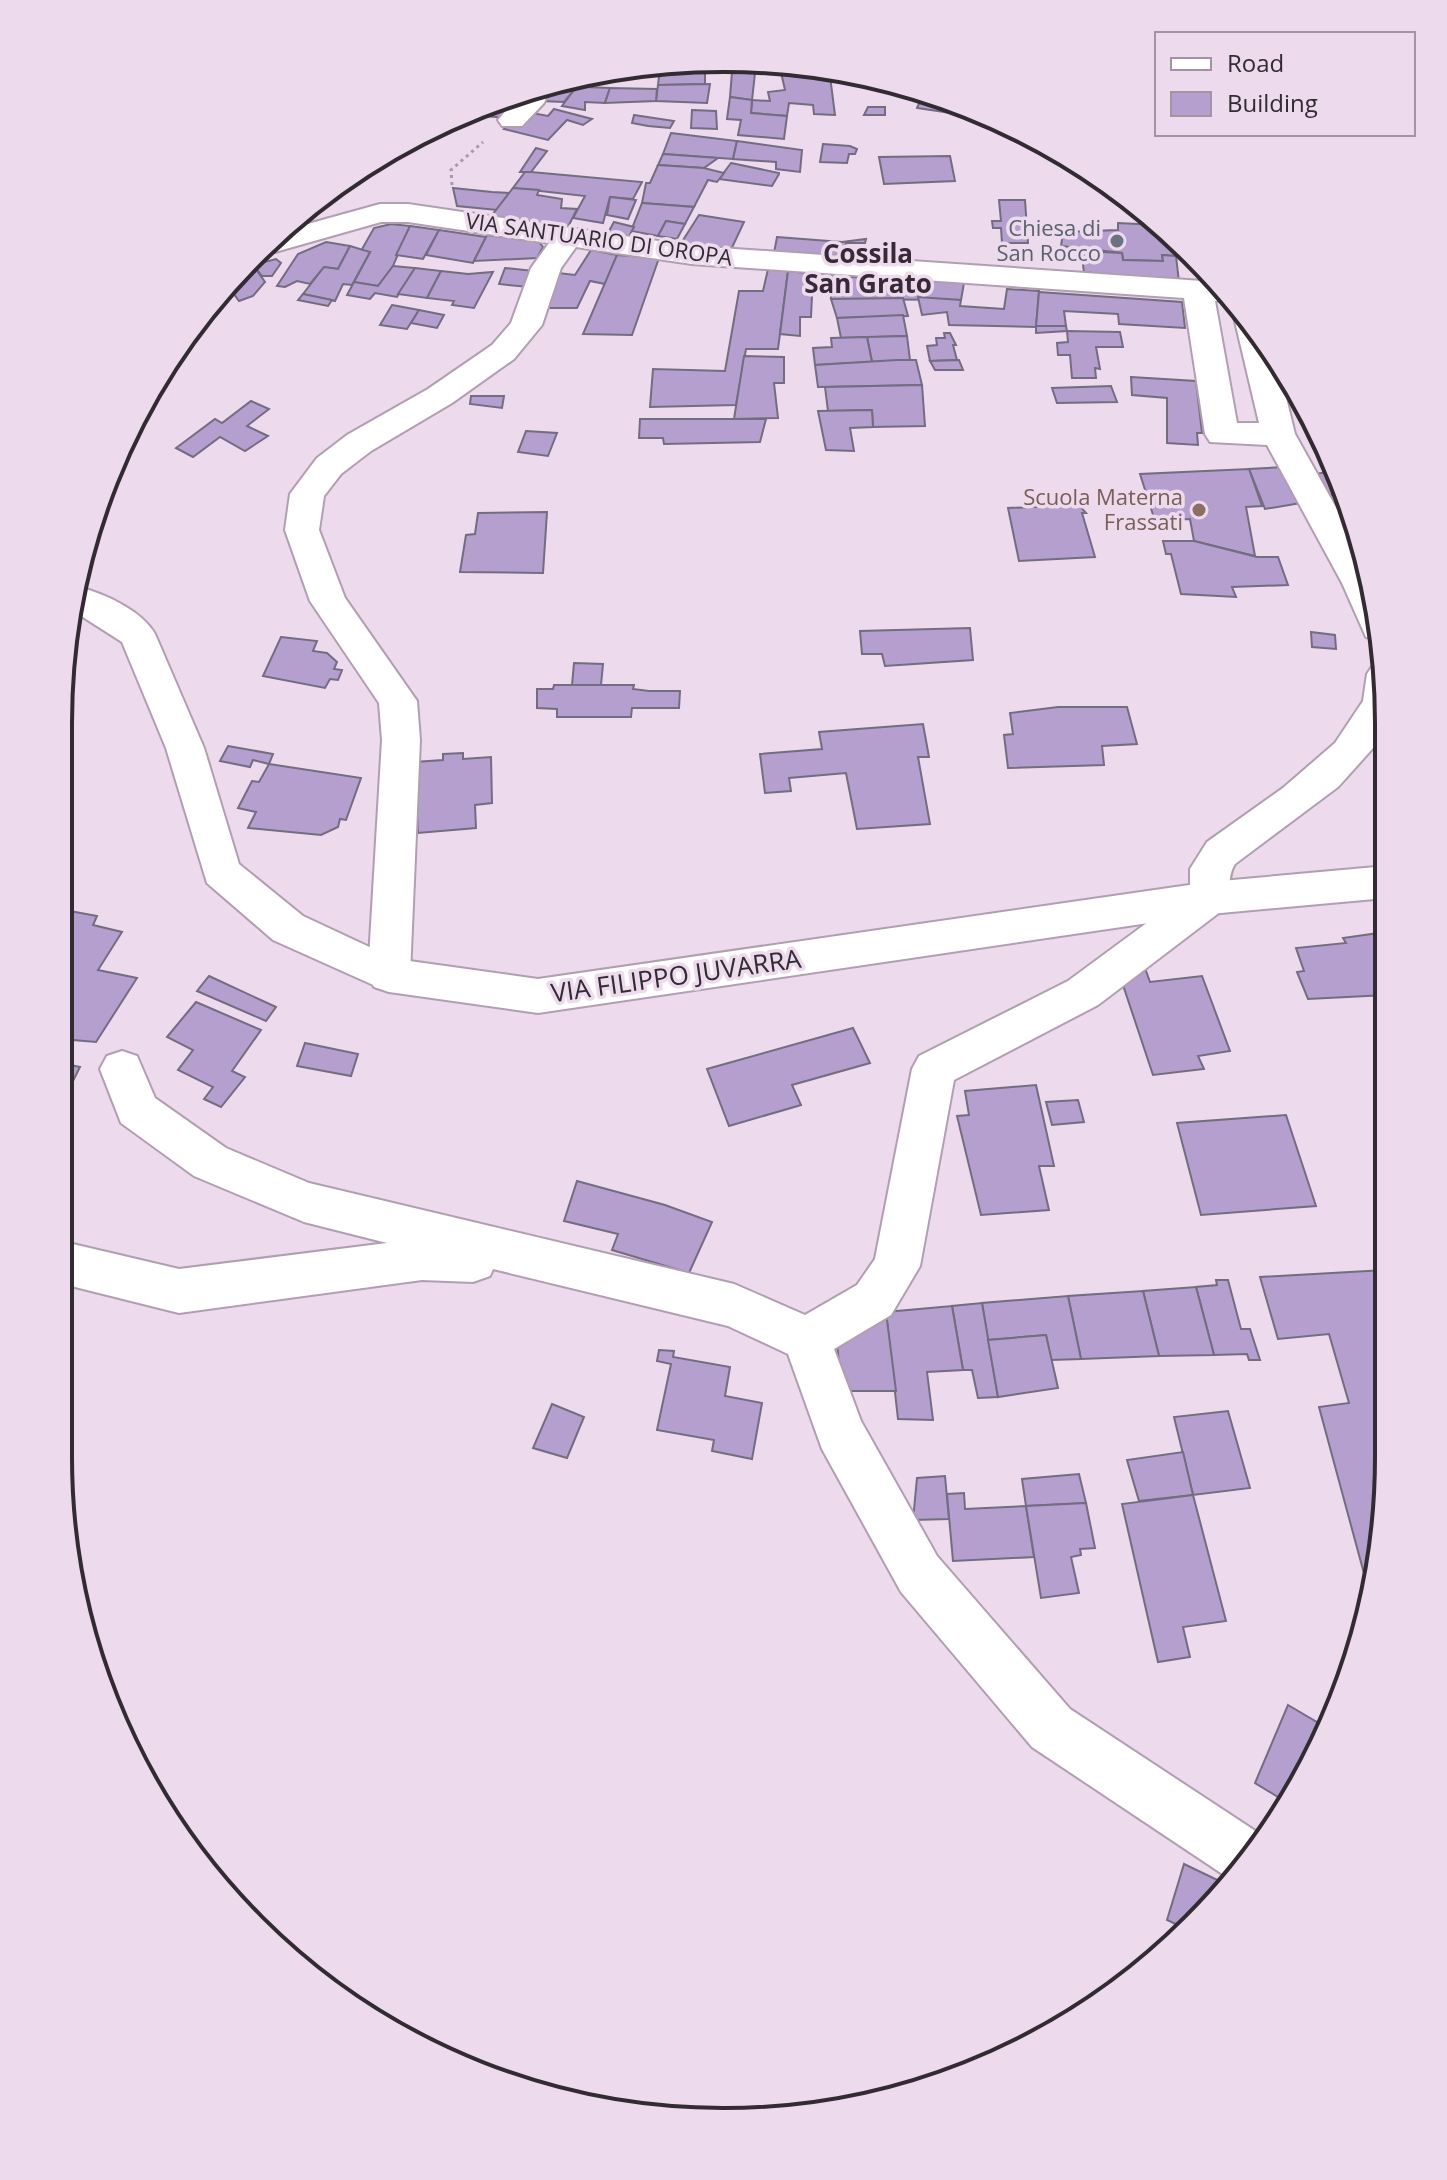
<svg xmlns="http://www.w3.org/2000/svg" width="1447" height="2180" font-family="'Open Sans',sans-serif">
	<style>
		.building { fill: #b49fcf; stroke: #746c80; stroke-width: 2 }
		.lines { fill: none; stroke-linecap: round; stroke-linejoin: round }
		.minor-casing { stroke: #b19fb1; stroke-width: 4 }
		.secondary-casing { stroke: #b19fb1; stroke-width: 4 }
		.path { stroke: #a89aa8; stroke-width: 3; stroke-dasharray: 3 4; stroke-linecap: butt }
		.minor { fill: #fff; fill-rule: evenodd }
		.secondary { fill: #fff; fill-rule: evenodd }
		.worship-dot { fill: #6b7280; stroke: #eddaed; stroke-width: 3 }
		.education-dot { fill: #8d6e63; stroke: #eddaed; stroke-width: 3 }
		.labels { text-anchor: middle; stroke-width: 7; stroke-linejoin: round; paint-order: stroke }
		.far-worship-label { font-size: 22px; fill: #5b616d; stroke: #eddaed; text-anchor: end }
		.far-street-label { font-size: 22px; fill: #322b32; stroke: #eddaed }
		.far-education-label { font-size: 22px; fill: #785e54; stroke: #eddaed; text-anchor: end }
		.far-quarter-label { font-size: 26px; font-weight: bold; fill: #372937; stroke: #eddaed }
		.street-label { font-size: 26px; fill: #322b32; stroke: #eddaed }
		.rim { fill: none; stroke: #322b32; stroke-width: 4 }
	</style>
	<rect width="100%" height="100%" fill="#eddaed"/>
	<!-- building -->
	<g class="building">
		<path d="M680,59L709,60V68H660L661,63Z"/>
		<path d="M800,63L829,68L835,115L814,114L813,105L789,103L787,116L751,113L752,100L770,101L768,92L785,90L780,68Z"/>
		<path d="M660,68H705V84L658,85Z"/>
		<path d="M732,72L755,73L752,100L730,97Z"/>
		<path d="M584,75L585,87L549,88L552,81Z"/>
		<path d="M710,84L707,103L656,101L658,85Z"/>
		<path d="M576,87H585L610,88L605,103L585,102V110L562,106Z"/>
		<path d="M549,88L575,89L564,102L541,101Z"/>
		<path d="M610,88L657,89L656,101L605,103Z"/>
		<path d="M925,90L972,109L970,116L917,108Z"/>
		<path d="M518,93L515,113L506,118L475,115V109Z"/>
		<path d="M730,97L752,100L751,113L787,116L784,139L738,135L741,120L727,119Z"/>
		<path d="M868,107H885V115H864Z"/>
		<path d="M554,109L592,119L583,125L567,120L548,140L504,129L527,112L548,116Z"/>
		<path d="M692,110L716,111L717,129L691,128Z"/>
		<path d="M466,113L470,122L432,128L433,125Z"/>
		<path d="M634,115L674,121L670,128L648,126L632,123Z"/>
		<path d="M671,133L737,141L733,159L663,154Z"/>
		<path d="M409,139L400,157H388L383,167L367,165Z"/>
		<path d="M737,141L802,150L800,172L776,169V162L733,159Z"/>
		<path d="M823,144L850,146L857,149L855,154H849L847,163L820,162Z"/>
		<path d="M536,148L547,151L531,172H520Z"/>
		<path d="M663,154L718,158L704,168L658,165Z"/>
		<path d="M950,156L955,181L884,184L879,157Z"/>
		<path d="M731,163L779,173V174L772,186L719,179Z"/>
		<path d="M658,165L704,168L724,173L717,182L708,180L694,207L642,203L646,183H650Z"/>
		<path d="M525,172H531L642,182L633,199L610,197L603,223L573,218L585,196L513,188Z"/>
		<path d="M453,188L492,192L509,193L497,210L457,206Z"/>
		<path d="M513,188L539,190L537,195L562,199L561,208L577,209L567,229L489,219Z"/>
		<path d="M610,197L636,200L628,219L607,215Z"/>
		<path d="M999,200H1025L1028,243H1002L1001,228H993L992,221H1001Z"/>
		<path d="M642,203L694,207L685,224L666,221L658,236L631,231Z"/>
		<path d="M699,215L744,222L729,254L678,248Z"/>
		<path d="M666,221L685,224L677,239L658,236Z"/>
		<path d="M614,222L634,227L626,242L605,238Z"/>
		<path d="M1118,223L1158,225L1160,230L1170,231L1176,256L1162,255L1163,261L1123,260L1122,253L1061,246L1063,232L1118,230Z"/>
		<path d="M391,224L410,226L393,266L378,286L354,282L370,252L361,251L374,228Z"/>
		<path d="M410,226L439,230L423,259L396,255Z"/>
		<path d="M439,230L486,237L473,263L426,255Z"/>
		<path d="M487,235L539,242L543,247L537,258L474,261Z"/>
		<path d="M777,237L842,242L866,239L865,243H846L843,258L774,253Z"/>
		<path d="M326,242L350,246L338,269L324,267L310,284L297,281L285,287L277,286L298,254Z"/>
		<path d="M350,246L370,252L352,285L343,284L335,301L303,294L324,267L338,269Z"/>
		<path d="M591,250L617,255L605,284L590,281L577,308H538L550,272L575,275Z"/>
		<path d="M1081,251L1122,253L1123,260L1163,261L1162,255L1176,256L1179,282L1084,272Z"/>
		<path d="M617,255L659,258L632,335L583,334Z"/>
		<path d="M276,259L281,263L272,276H262L253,265Z"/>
		<path d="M253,265L265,282L253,296L239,301L233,293L214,298L239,270Z"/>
		<path d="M393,266L415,268L397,297L375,293L370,299L347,295L354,282L378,286Z"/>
		<path d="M415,268L441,271L427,298L398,294Z"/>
		<path d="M505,268L535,271L528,287L499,284Z"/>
		<path d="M768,269L788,271L778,349H746L736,405L650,407L653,369L725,371L739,291H763Z"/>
		<path d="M441,271L468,274L493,272L474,308L452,305L454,301L427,298Z"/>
		<path d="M788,271L813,274L811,317H800V336L780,334Z"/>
		<path d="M831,276L919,280L964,283L961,300L831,299Z"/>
		<path d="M1007,289L1039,291L1036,327L949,325L947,312L922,315L918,297L961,300L960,306L1004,309Z"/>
		<path d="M1039,292L1182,302L1185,328L1119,324L1118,314L1064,311L1066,326H1036Z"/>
		<path d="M303,294L332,300L328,306L298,300Z"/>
		<path d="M903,298L908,316L837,318L831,299Z"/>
		<path d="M392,305L419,310L407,329L380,325Z"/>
		<path d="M419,310L444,315L437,328L411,323Z"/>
		<path d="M903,315L907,336L841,338L837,318Z"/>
		<path d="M1036,326H1066L1067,331L1036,333Z"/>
		<path d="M1067,331L1120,332L1123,347H1096L1100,369L1095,368L1096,378H1072L1070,355H1058L1057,343L1068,342Z"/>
		<path d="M944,333H950L956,345H953L957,360L930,361L927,346L937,345L936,338H945Z"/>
		<path d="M907,336L910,360L872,362L867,337Z"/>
		<path d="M867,337L872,362L815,365L813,348L832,347L831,338Z"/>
		<path d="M744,356L784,357V383H774L778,418L734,419Z"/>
		<path d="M897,360H916L922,385L818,387L815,365Z"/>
		<path d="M959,360L963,370H935L930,361Z"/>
		<path d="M1131,377L1196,381L1202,433H1197L1198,445L1167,443V398L1132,395Z"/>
		<path d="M922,385L925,426L873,427L872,410L828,411L825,387Z"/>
		<path d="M1111,386L1117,402L1057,403L1052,388Z"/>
		<path d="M471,396H504L502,408L470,404Z"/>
		<path d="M251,401L269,409L247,426L268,436L245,451L220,437L193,457L176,448L215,419L222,423Z"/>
		<path d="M872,410L873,427L850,428L854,451L826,450L818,411Z"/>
		<path d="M640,419H766L760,442L664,444L663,438H639Z"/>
		<path d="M526,431L557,433L548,456L518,452Z"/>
		<path d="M1284,467L1301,503L1265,509L1249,469Z"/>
		<path d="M1249,469L1262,506L1246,507L1255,556L1194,541L1190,519L1155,521L1140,474Z"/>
		<path d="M1336,471L1345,495H1323L1314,474Z"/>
		<path d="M1079,505L1086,513H1082L1095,557L1019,561L1008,508Z"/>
		<path d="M547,512L543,573L460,572L466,535L475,534L478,513Z"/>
		<path d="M1163,541H1194L1257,557H1278L1288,585L1232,587L1236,597L1181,594L1171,554H1166Z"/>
		<path d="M970,628L973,660L885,666L882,654H862L860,631Z"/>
		<path d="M1311,632L1335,635L1336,649L1312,647Z"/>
		<path d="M281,637L317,641L313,651L327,653L337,662L334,669L342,670L338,680L330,679L325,688L263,676Z"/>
		<path d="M574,663L603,664L601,685H572Z"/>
		<path d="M554,685H634L633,689L649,691H680L679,708H632L631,717H557V709L537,708V689H553Z"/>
		<path d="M1058,707H1127L1137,744L1102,746L1104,765L1008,768L1004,735L1013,734L1010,713Z"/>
		<path d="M923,724L929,757H918L930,824L857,829L846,773L789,778L791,791L765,793L760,754L822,749L819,732Z"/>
		<path d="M228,746L273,754L269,764L253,760L250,767L220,761Z"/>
		<path d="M463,753V759L491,757L492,803L475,805L476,828L418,833L415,762L443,760V754Z"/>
		<path d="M269,764L361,778L346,820L340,819L338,827L321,835L248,828L256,812L238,808L252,781L259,782Z"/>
		<path d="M70,911L97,916L93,925L122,932L98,970L137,978L96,1042L61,1039L62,926Z"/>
		<path d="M1386,932V995L1308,999L1297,972L1304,971L1296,948L1346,943L1343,938Z"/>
		<path d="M1145,968L1150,982L1202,976L1230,1051L1198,1056L1204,1069L1153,1075L1123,985Z"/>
		<path d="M209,976L276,1007L266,1021L197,991Z"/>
		<path d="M196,1002L261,1030L232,1071L245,1077L221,1107L204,1099L213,1087L178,1070L193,1050L167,1037Z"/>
		<path d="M853,1028L870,1063L792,1085L801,1105L729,1126L707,1069Z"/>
		<path d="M305,1043L358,1054L351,1076L297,1066Z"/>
		<path d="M61,1063L80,1067L72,1083L61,1082Z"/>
		<path d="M1036,1085L1054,1166H1039L1049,1210L981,1215L957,1116L969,1115L965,1091Z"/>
		<path d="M1078,1100L1084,1122L1052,1125L1046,1102Z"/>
		<path d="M1286,1115L1316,1206L1201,1215L1177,1123Z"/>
		<path d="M577,1181L665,1205L712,1222L689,1273L612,1250L618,1234L564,1221Z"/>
		<path d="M1385,1270L1383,1544L1369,1592L1319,1407L1349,1403L1329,1334L1278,1339L1260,1277Z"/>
		<path d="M1216,1280H1228L1241,1329H1250L1260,1360H1249L1247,1354L1214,1355L1196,1287L1217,1285Z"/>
		<path d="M1196,1287L1214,1355L1159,1356L1143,1291Z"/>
		<path d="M1143,1291L1159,1356L1081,1359L1068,1296Z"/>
		<path d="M1068,1296L1081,1359L1051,1360L1046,1335L988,1340L982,1303Z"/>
		<path d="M982,1303L998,1397L978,1398L972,1370H963L952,1306Z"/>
		<path d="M952,1306L963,1370L927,1372L933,1420L898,1419L886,1312Z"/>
		<path d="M886,1312L896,1391H841L837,1341Z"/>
		<path d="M1046,1335L1058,1388L998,1397L988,1340Z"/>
		<path d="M659,1350L674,1351L673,1357L730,1367L725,1396L762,1403L752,1459L712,1451L714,1440L657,1430L671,1364L657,1361Z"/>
		<path d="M552,1404L584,1417L567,1458L533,1448Z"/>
		<path d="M1228,1411L1250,1488L1193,1495L1174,1417Z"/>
		<path d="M1183,1452L1193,1495L1139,1501L1127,1460Z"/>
		<path d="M1079,1474L1086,1503L1026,1506L1022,1479Z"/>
		<path d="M945,1476L949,1519L913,1520L917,1478Z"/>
		<path d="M964,1493L965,1509L1026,1506L1034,1557L953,1561L947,1494Z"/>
		<path d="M1193,1495L1226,1621L1183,1627L1190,1657L1158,1662L1122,1504Z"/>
		<path d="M1086,1503L1095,1548L1080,1549L1081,1555L1071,1557L1079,1593L1041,1598L1026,1506Z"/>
		<path d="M1288,1705L1327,1728L1321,1750L1286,1802L1255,1783Z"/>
		<path d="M1184,1864L1230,1886L1184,1928L1167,1920Z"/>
	</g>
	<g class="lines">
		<defs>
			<g id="minor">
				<path d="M548,82L551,86L544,103L522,126H502L498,120L521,92Z"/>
				<path d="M380,204H408L692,246L1217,282L1234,299L1215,301L1237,423H1259L1234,317L1243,309L1276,357L1295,434L1369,567L1381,640L1366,637L1342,583L1267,445L1210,442L1205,434L1184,298L692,264L576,247L561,268L542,325L514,359L452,403L371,451L341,474L324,496L319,530L345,598L417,701L420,740L410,975L404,987L389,992L374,987L368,975L382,740L379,703L310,601L285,530L290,494L317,458L347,435L428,389L492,345L511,323L531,268L549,243L408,222H381L275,252L257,253L279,232Z"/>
				<path d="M1384,661L1387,729L1382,738L1338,787L1235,864C1226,878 1232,894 1224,909L1098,1005L954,1080L920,1266L891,1315L834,1349L861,1421L937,1556L1070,1709L1263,1836L1233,1881L1032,1747L901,1592L822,1449L788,1354L728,1326L493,1269L490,1276L473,1282L422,1280L179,1313L59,1283L60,1241L179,1269L387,1243L304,1222L194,1176L121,1123L100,1069L107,1056L122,1051L137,1056L155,1098L226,1148L309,1183L734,1284L805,1315L857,1285L875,1259L912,1069L919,1056L1068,981L1190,891V869L1207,842L1283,788L1335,743L1363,701L1367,674L1373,665Z"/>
			</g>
			<path id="secondary" d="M79,587C105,594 141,610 155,634L204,748L239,864L303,916L395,959L538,979L1210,882L1387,866L1386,898L1210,914L538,1013L389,992L273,940L207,883L166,748L122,642L72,610Z"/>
		</defs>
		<!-- minor casing -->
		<use href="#minor" class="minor-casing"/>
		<!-- secondary casing -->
		<use href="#secondary" class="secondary-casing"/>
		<!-- path -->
		<path class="path" d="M452,185L451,170L483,142"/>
		<!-- minor -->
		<use href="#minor" class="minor"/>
		<!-- secondary -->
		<use href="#secondary" class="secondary"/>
	</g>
	<!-- markers -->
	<circle class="worship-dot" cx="1117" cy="241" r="8"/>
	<circle class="education-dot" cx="1199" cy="510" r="8"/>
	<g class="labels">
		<!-- far-worship labels -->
		<g class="far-worship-label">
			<text x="1101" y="236">Chiesa di<tspan x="1101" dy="25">San Rocco</tspan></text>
		</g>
		<!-- far-street labels -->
		<g class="far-street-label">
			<text transform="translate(599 239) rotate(8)" y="8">VIA SANTUARIO DI OROPA</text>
		</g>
		<!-- far-education labels -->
		<g class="far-education-label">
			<text x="1183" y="505">Scuola Materna<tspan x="1183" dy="25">Frassati</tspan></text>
		</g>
		<!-- far-quarter labels -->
		<g class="far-quarter-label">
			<text x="868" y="263">Cossila<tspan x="868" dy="30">San Grato</tspan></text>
		</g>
		<!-- street labels -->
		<g class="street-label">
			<text transform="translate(676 976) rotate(-8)" y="9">VIA FILIPPO JUVARRA</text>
		</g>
	</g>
	<!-- crop -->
	<path d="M0 0H1447V2180H0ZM723 72H724A651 651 0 0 1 1375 723V1457A651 651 0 0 1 724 2108H723A651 651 0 0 1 72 1457V723A651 651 0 0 1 723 72Z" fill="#eddaed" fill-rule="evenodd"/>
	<path class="rim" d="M723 72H724A651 651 0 0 1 1375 723V1457A651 651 0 0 1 724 2108H723A651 651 0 0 1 72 1457V723A651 651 0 0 1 723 72Z"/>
	<!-- legend -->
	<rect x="1155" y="32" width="260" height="104" fill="#eddaed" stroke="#a294a2" stroke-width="2"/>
	<rect x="1171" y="58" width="40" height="12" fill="#ffffff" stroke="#a294a2" stroke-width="2"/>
	<text x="1227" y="72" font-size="24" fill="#322b32">Road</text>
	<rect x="1171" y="92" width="40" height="24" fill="#b49fcf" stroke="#a294a2" stroke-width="2"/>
	<text x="1227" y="112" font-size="24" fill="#322b32">Building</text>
</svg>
